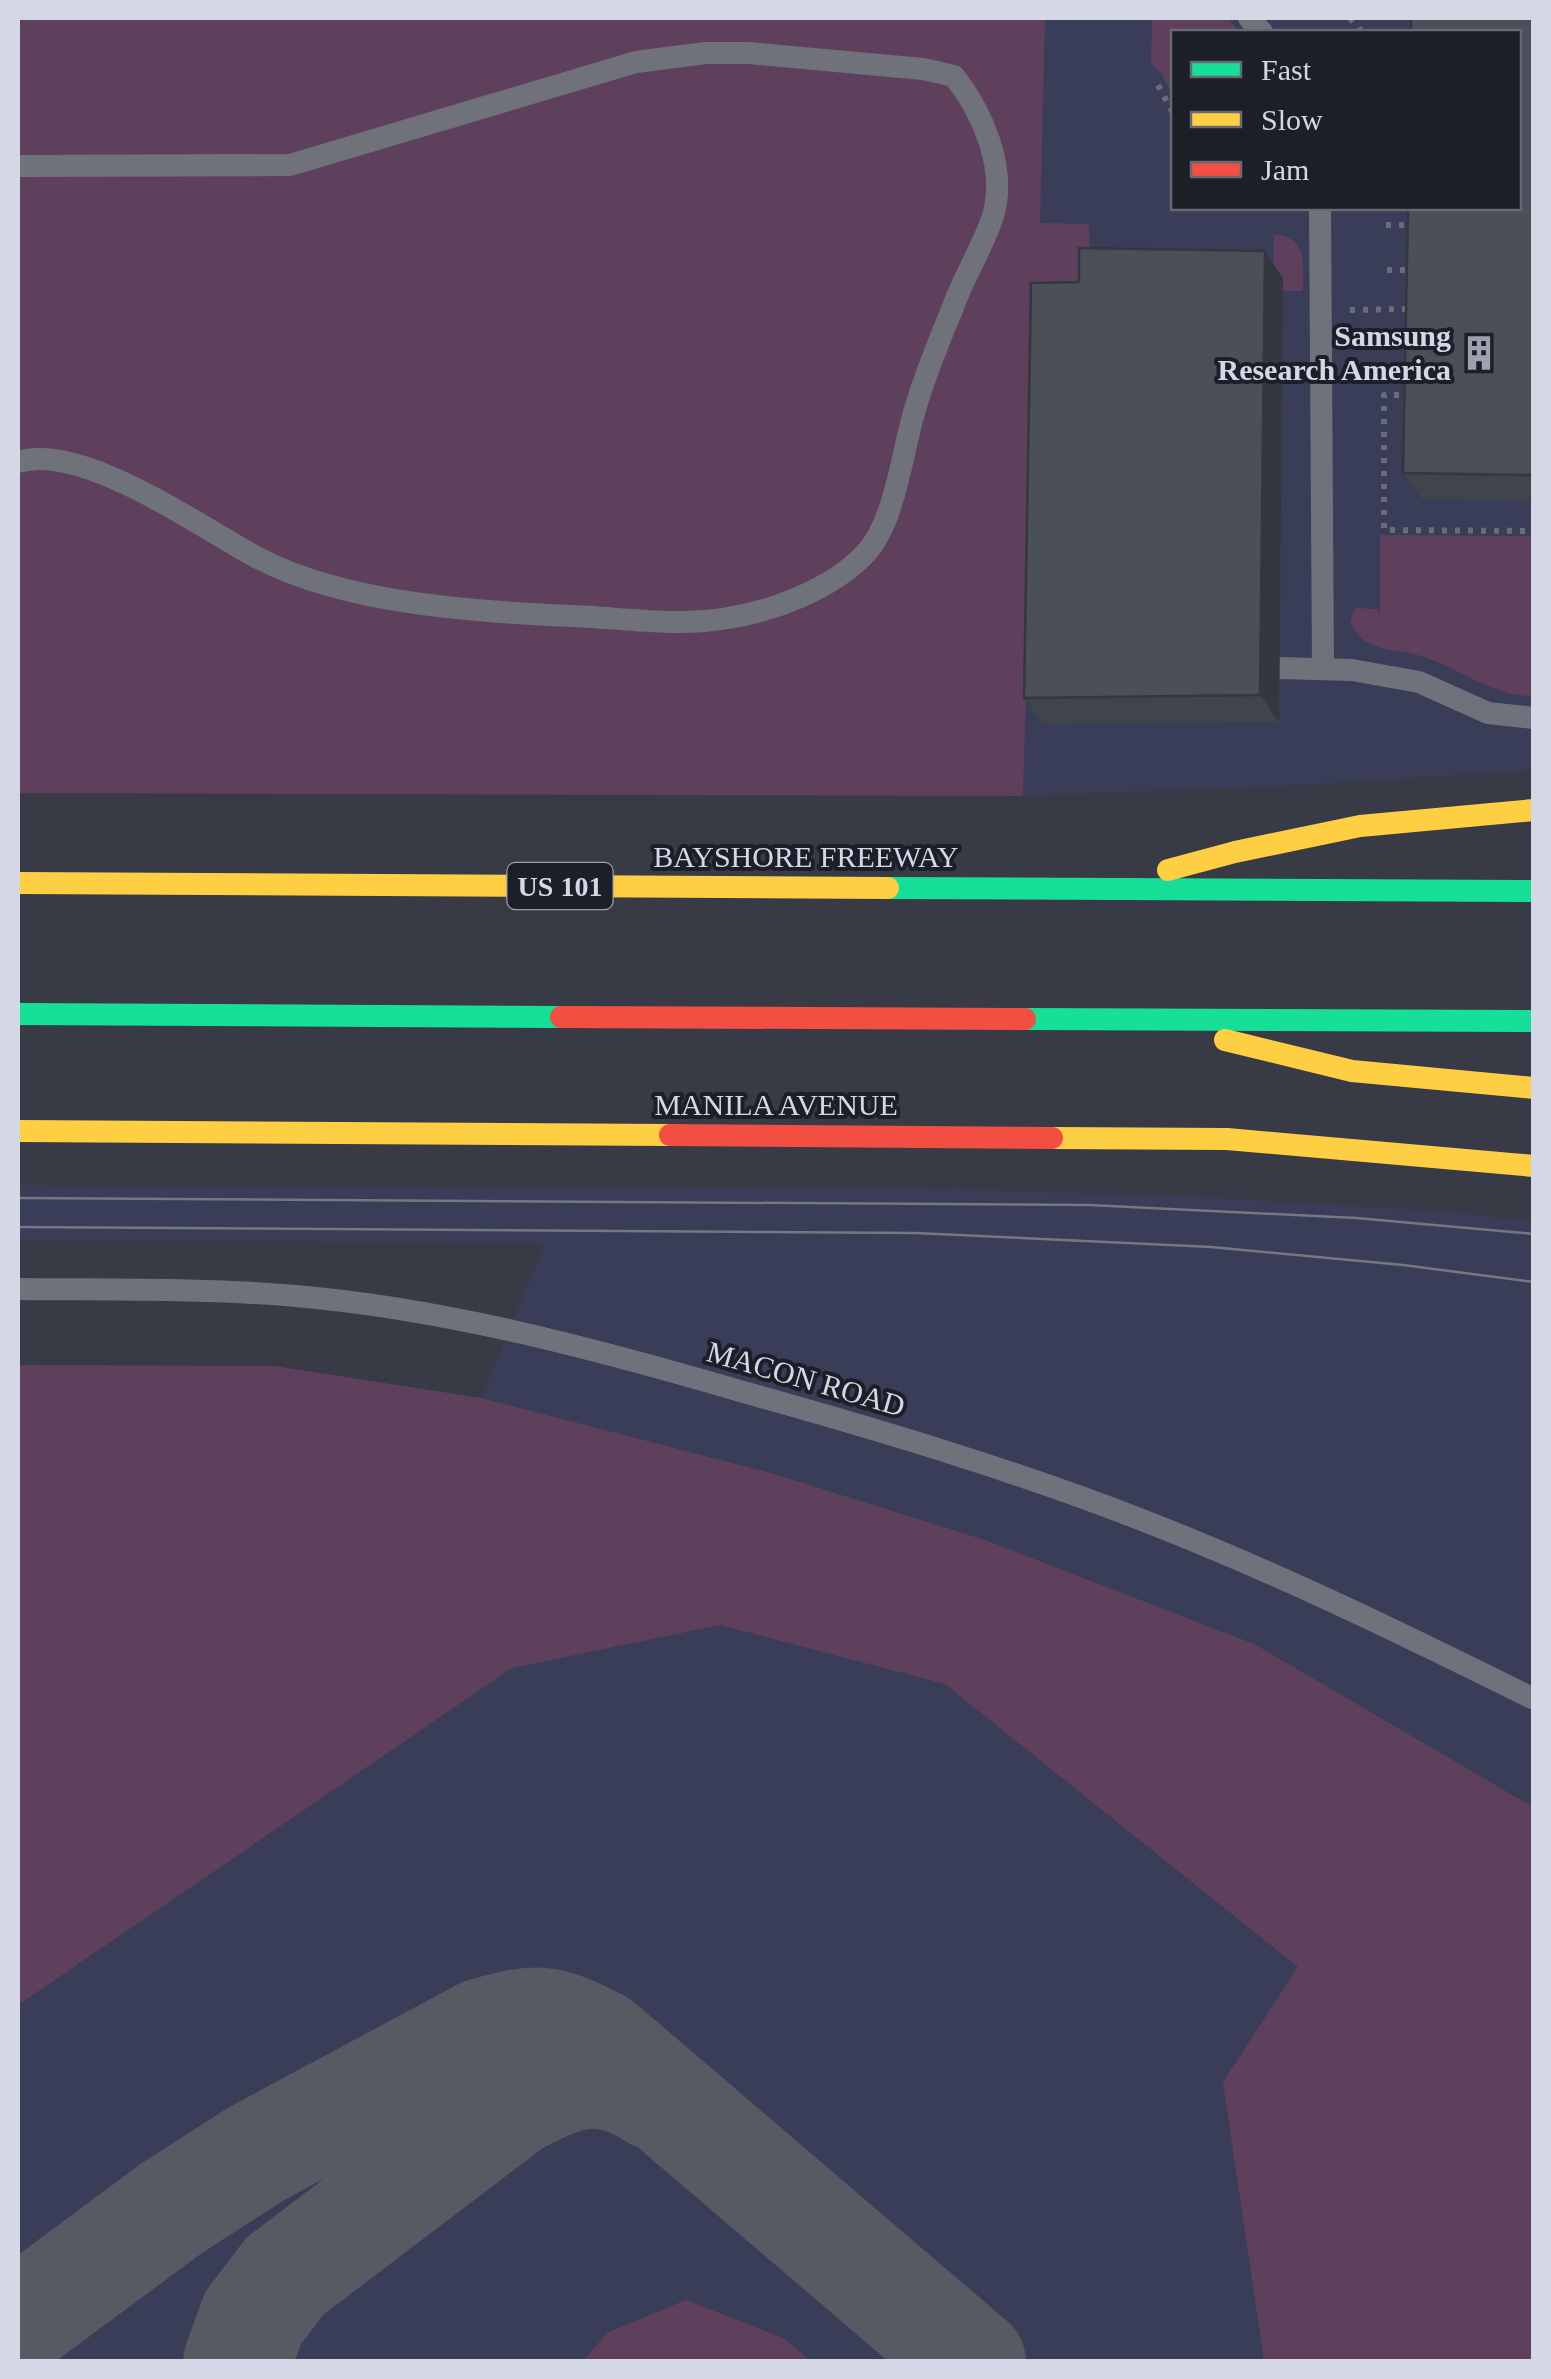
<svg xmlns="http://www.w3.org/2000/svg" width="1551" height="2379" font-family="Georgia,serif">
	<style>
		.built { fill: #393d57; fill-rule: evenodd }
		.green { fill: #5f405c }
		.lines { fill: none; stroke-linecap: round; stroke-linejoin: round }
		.taxiway { stroke: #575963; stroke-width: 108 }
		.path { stroke: #6b6d76; stroke-width: 6; stroke-dasharray: 5 8; stroke-linecap: butt }
		.lane { stroke: #70727b; stroke-width: 22 }
		.fast { stroke: #16e098; stroke-width: 22 }
		.slow { stroke: #ffcf43; stroke-width: 22 }
		.jam { stroke: #f24e42; stroke-width: 22 }
		.tram { stroke: #767880; stroke-width: 2.5 }
		.wall { fill: #40444c }
		.shaded-wall { fill: #34373e }
		.building { fill: #4a4f58; stroke: #34373e; stroke-width: 2.5 }
		.labels { text-anchor: middle; stroke-width: 8; stroke-linejoin: round; paint-order: stroke }
		.shield { fill: #1c1e28; stroke: #9da0ac; stroke-width: 2.5 }
		.shield-label { font-size: 28px; font-weight: bold; fill: #d4d7e5 }
		.poi-label { font-size: 30px; font-weight: bold; fill: #d4d7e5; stroke: #1c1e28; text-anchor: end }
		.street-label { font-size: 30px; fill: #d4d7e5; stroke: #1c1e28 }
	</style>
	<rect width="100%" height="100%" fill="#383a46"/>
	<!-- built -->
	<g class="built">
		<path d="M1033,18H1533V770L1304,785L1023,796ZM1174,32H1518V208H1174Z"/>
		<path d="M18,1185L957,1189L1201,1197L1438,1211L1533,1221V2361H18V1365L274,1366L481,1398L545,1243L18,1240Z"/>
	</g>
	<!-- green -->
	<g class="green">
		<path d="M18,18H1045L1040,223L1089,224L1090,260L1273,265L1274,235C1308,236 1303,264 1303,291H1283V278L1037,311L1023,796L18,793Z"/>
		<path d="M1152,18H1228L1239,32H1174L1173,96L1161,73L1151,64Z"/>
		<path d="M1380,535L1533,536V696C1493,696 1462,670 1424,657C1407,651 1387,652 1371,644C1361,640 1355,631 1350,622L1355,608L1376,609L1380,613Z"/>
		<path d="M18,1365L274,1366L481,1398L771,1473L985,1540L1254,1644L1533,1807V2361H1264L1223,2082L1298,1967L945,1684L720,1625L512,1668L18,2005Z"/>
		<path d="M686,2300L783,2338L811,2361H583L607,2333Z"/>
	</g>
	<g class="lines">
		<!-- taxiway -->
		<g class="taxiway">
			<path d="M18,2322L172,2208L256,2154L483,2032C538,2016 549,2017 600,2044L972,2362"/>
			<path d="M237,2362L253,2318L285,2276L513,2103C564,2075 602,2060 655,2096"/>
		</g>
		<!-- path -->
		<g class="path">
			<path d="M1350,18L1362,32"/>
			<path d="M1158,85L1174,115"/>
			<path d="M1386,225H1413"/>
			<path d="M1387,270H1413"/>
			<path d="M1350,310L1412,309"/>
			<path d="M1412,395H1384V530L1534,531"/>
		</g>
		<!-- lane -->
		<g class="lane">
			<path d="M1249,18L1262,32"/>
			<path d="M18,166L290,165L636,62L706,53H749L923,69L954,76C983,113 1007,168 993,216C983,247 964,276 953,307C940,339 926,372 916,406C902,449 896,523 864,555C831,589 774,611 728,618C684,626 636,620 592,617C488,612 352,607 258,558C200,527 82,442 18,462"/>
			<path d="M1320,208L1323,668"/>
			<path d="M1279,668L1352,670L1419,682L1488,713L1534,718"/>
			<path d="M18,1289C110,1290 204,1288 296,1296C446,1309 596,1349 740,1391C876,1429 1011,1469 1142,1520C1276,1572 1405,1635 1534,1699"/>
		</g>
		<!-- fast -->
		<g class="fast">
			<path d="M888,888L1534,891"/>
			<path d="M18,1014L561,1017"/>
			<path d="M1025,1019L1534,1021"/>
		</g>
		<!-- slow -->
		<g class="slow">
			<path d="M1168,870L1235,852L1360,826L1534,810"/>
			<path d="M18,883L888,888"/>
			<path d="M1225,1040L1352,1071L1534,1088"/>
			<path d="M18,1131L670,1135"/>
			<path d="M1052,1138L1227,1139L1534,1166"/>
		</g>
		<!-- jam -->
		<g class="jam">
			<path d="M561,1017L1025,1019"/>
			<path d="M670,1135L1052,1138"/>
		</g>
		<!-- tram -->
		<g class="tram">
			<path d="M18,1198L1089,1205L1356,1218L1534,1234"/>
			<path d="M18,1227L915,1233L1211,1247L1403,1265L1534,1282"/>
		</g>
	</g>
	<!-- wall -->
	<g class="wall">
		<path d="M1534,18V501L1422,499L1403,473Z"/>
		<path d="M1283,278L1279,722L1043,724L1024,698Z"/>
	</g>
	<!-- shaded-wall -->
	<path class="shaded-wall" d="M1265,251L1283,278L1279,722L1260,695Z"/>
	<!-- building -->
	<g class="building">
		<path d="M1411,18H1534V475L1403,473L1408,208H1518V32H1411Z"/>
		<path d="M1079,248L1265,251L1260,695L1024,698L1031,283L1079,282Z"/>
	</g>
	<!-- icons -->
	<defs>
		<symbol id="building-bare" viewBox="-9 -9 18 18"><path d="M-4-6H4V6H1V3H-1V6H-4ZM-2.5-4.3h1.7v1.8h-1.7ZM.8-4.3h1.7v1.8H.8ZM-2.5-1h1.7V.8h-1.7ZM.8-1h1.7V.8H.8Z" fill="#9da0ad" stroke="#1c1e28" stroke-width="2.5" paint-order="stroke"/></symbol>
	</defs>
	<g fill-rule="evenodd">
		<use href="#building-bare" x="1454" y="328" width="50" height="50"/>
	</g>
	<g class="labels">
		<!-- shield labels -->
		<rect class="shield" x="507.5" y="863" width="105" height="46" rx="8"/>
		<g class="shield-label">
			<text x="560" y="896">US 101</text>
		</g>
		<!-- poi labels -->
		<g class="poi-label">
			<text x="1451" y="346">Samsung<tspan x="1451" dy="34">Research America</tspan></text>
		</g>
		<!-- street labels -->
		<g class="street-label">
			<text x="806" y="867">BAYSHORE FREEWAY</text>
			<text x="776" y="1115">MANILA AVENUE</text>
			<text transform="translate(806 1379) rotate(16)" y="10">MACON ROAD</text>
		</g>
	</g>
	<!-- border -->
	<rect width="1551" height="2379" fill="none" stroke="#d4d7e5" stroke-width="40"/>
	<!-- legend -->
	<rect x="1171" y="30" width="350" height="180" fill="#1c1e28" stroke="#666874" stroke-width="2.5"/>
	<rect x="1191" y="62" width="50" height="15" fill="#16e098" stroke="#666874" stroke-width="2.5"/>
	<text x="1261" y="80" font-size="30" fill="#d4d7e5">Fast</text>
	<rect x="1191" y="112" width="50" height="15" fill="#ffcf43" stroke="#666874" stroke-width="2.5"/>
	<text x="1261" y="130" font-size="30" fill="#d4d7e5">Slow</text>
	<rect x="1191" y="162" width="50" height="15" fill="#f24e42" stroke="#666874" stroke-width="2.5"/>
	<text x="1261" y="180" font-size="30" fill="#d4d7e5">Jam</text>
</svg>
